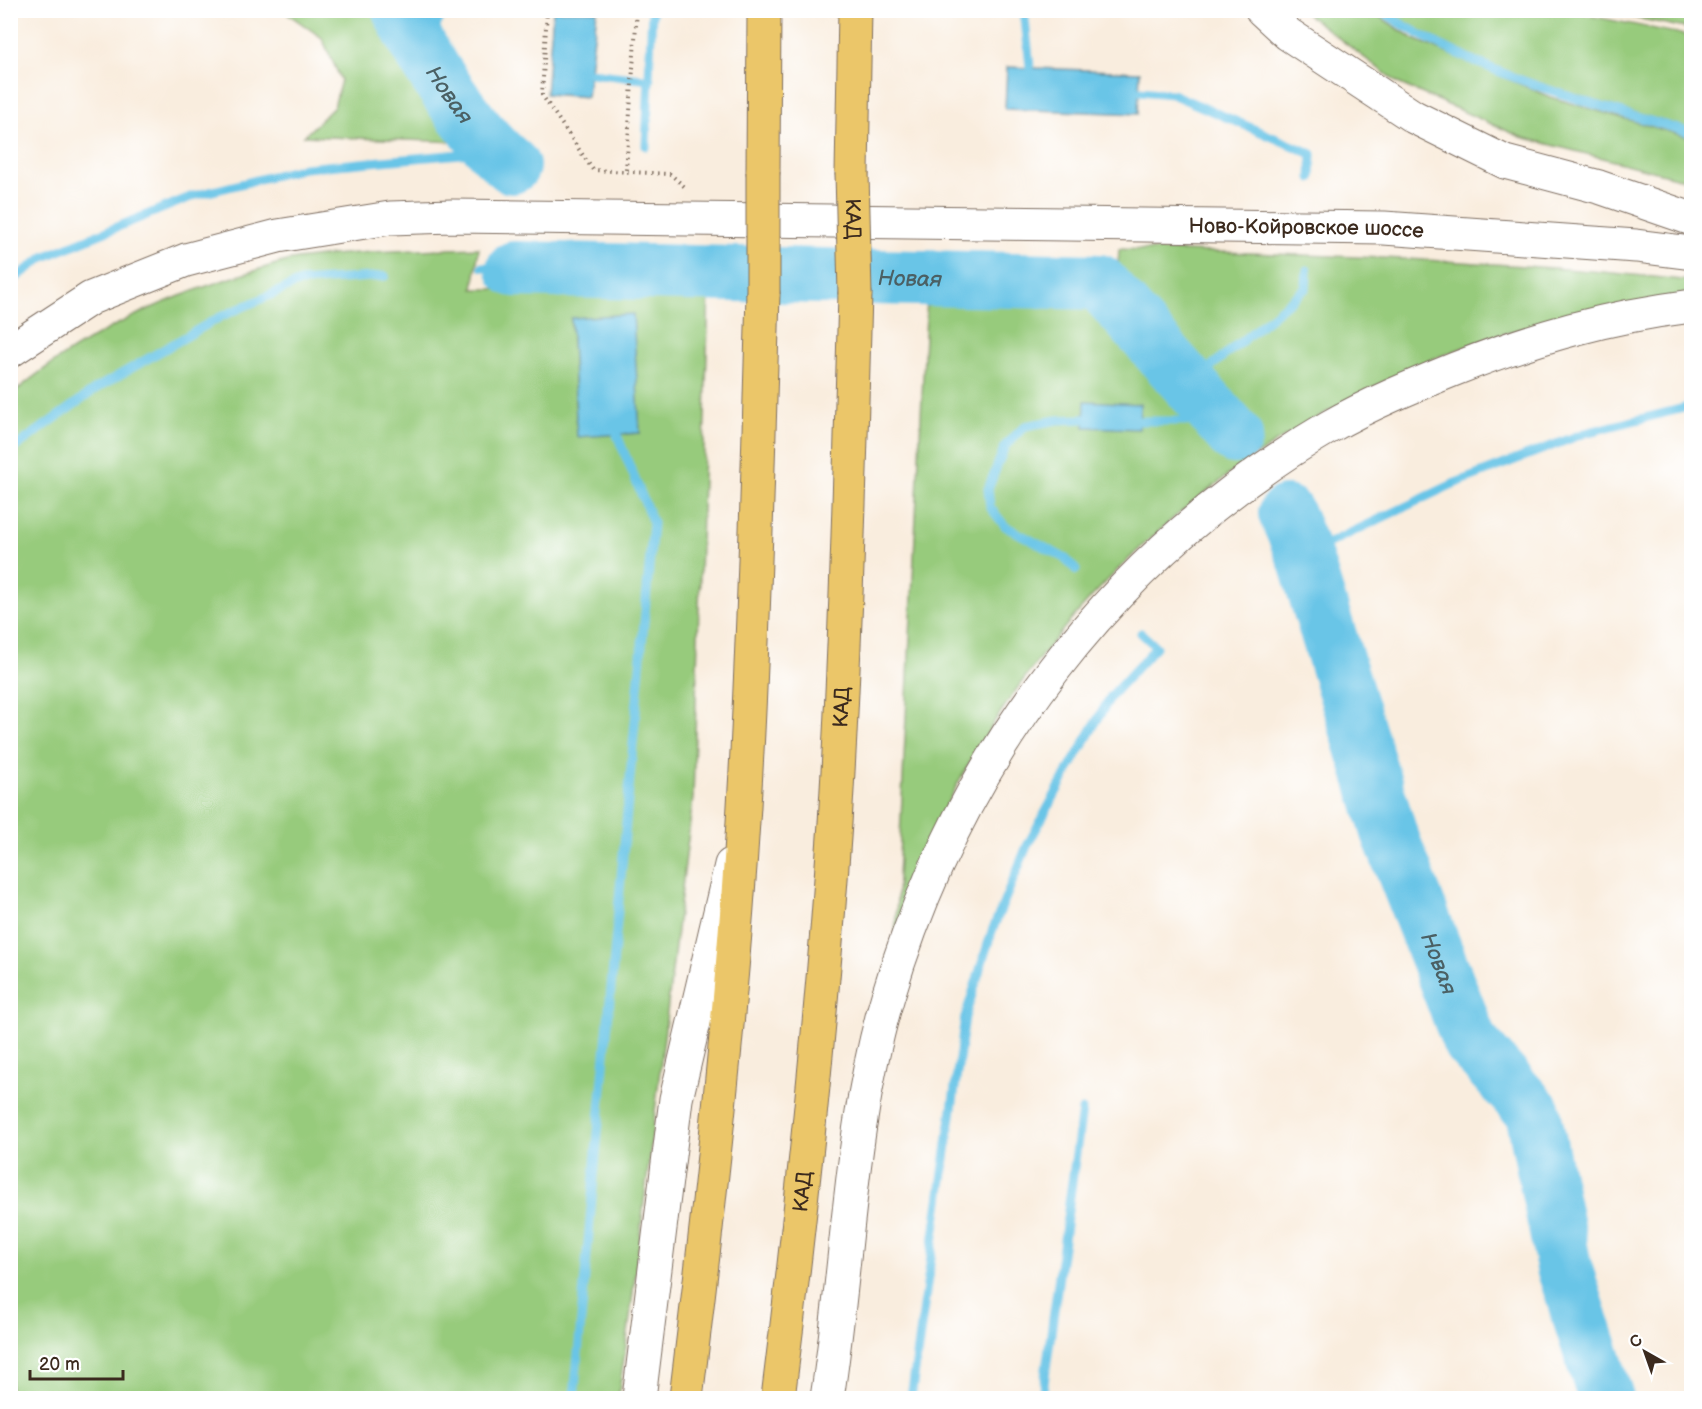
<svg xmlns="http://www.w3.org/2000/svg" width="1702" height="1409" font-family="'Balsamiq Sans',sans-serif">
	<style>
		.green { fill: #97cb7c; stroke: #697a4d; stroke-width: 1.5; fill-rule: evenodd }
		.water { fill: #69c5e7; stroke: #527882; stroke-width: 1.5 }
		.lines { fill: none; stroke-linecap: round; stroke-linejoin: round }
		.stream { stroke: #69c5e7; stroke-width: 9 }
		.river { stroke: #69c5e7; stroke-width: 56 }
		.street-casing { stroke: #7e6e61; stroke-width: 35 }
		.highway-casing { stroke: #7e6e61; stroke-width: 35 }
		.path { stroke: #7e6e61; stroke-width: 4; stroke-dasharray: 1.5 4.5; stroke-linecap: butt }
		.street { stroke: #fff; stroke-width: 33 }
		.highway { stroke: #ebc669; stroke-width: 33 }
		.highway-bridge-casing { stroke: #7e6e61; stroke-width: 35; stroke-linecap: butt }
		.highway-bridge { stroke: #ebc669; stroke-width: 33 }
		.labels { text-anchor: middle; stroke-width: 5; stroke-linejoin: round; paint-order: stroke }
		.street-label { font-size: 21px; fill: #3b2a1e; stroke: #fff }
		.water-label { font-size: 22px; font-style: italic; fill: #4b6064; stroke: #fff }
	</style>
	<rect width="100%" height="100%" fill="#fff"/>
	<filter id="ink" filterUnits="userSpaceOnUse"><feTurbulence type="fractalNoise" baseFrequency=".0167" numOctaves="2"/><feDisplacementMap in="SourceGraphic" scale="12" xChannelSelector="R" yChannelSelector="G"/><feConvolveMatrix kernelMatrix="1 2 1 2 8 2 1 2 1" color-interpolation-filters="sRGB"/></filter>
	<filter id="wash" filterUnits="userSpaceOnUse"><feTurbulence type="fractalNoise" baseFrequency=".008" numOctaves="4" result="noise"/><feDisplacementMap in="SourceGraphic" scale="24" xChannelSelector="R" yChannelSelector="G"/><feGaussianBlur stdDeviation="1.35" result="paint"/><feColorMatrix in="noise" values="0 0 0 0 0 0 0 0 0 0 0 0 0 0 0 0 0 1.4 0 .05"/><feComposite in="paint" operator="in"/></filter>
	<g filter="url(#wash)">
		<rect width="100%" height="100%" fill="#f9edde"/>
		<!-- green -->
		<g class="green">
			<path d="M284,11H392L458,142L304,136L334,107L341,80L322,38Z"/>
			<path d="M1303,11H1371L1414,39L1550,97L1691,138V181L1521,137L1398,83Z"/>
			<path d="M1388,11H1566L1691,36V129C1588,99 1479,71 1388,11Z"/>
			<path d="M1601,11H1691V29Z"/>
			<path d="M479,248L473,289H709L693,798L629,1326L618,1398H11V395C78,338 160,299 244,274C261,269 279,262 297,259C357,251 418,250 479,248ZM571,318L640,433L577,436Z"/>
			<path d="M1119,249C1310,255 1501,259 1691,281V293C1631,306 1569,316 1510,332C1481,340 1451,352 1423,363C1400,372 1377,386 1355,397C1157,498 998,669 914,876C906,896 901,917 895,938L927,296L1090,294L1207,415L1230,446L1254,427L1231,399L1224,402L1118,267Z"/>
		</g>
		<!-- water -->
		<g class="water">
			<path d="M553,11H597L587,97L546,94Z"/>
			<path d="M1007,67L1140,72L1138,114L1005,109Z"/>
			<path d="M633,314L640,433L577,437L571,318Z"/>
			<path d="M1085,401L1140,404L1139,429L1084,427Z"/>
		</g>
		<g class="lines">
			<!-- stream -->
			<g class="stream">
				<path d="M1024,10L1030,67"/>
				<path d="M1380,10C1473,73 1585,102 1692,133"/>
				<path d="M422,54L444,10"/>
				<path d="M591,73L650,80"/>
				<path d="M1139,91L1172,94L1312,154L1311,178"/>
				<path d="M646,146L652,10"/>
				<path d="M482,267L514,269"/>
				<path d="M10,282L44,257L193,196L304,168L494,151"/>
				<path d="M1191,383L1306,288L1307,270"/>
				<path d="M1139,421H1221"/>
				<path d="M10,451L97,388L220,317L300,282L385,276"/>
				<path d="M1304,555L1453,484L1585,433L1692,406"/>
				<path d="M1076,570L1066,559L1005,526L990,507L988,489L1005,446L1025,426L1057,420L1084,419"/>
				<path d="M574,1398L653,523L617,435"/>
				<path d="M911,1398L965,1017L992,931L1027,846L1069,769L1111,696L1156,647L1141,633"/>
				<path d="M1042,1398L1082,1110"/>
			</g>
			<!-- river -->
			<g class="river">
				<path id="s1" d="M400,10C424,60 470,132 512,166"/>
				<path id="s2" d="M514,269L1099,282L1235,436"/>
				<path id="s3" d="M1286,513L1304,555L1389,832L1470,1042L1533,1112L1564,1267L1606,1398"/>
			</g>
		</g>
	</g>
	<g filter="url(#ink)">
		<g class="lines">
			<defs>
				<g id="street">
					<path d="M1262,10L1288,34L1414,117L1505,162L1599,187L1692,219"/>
					<path id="s4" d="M10,351L91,298L186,260L278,236L390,218L452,216L1384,228L1636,246L1692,253"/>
					<path d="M639,1398L676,1099L731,865"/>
					<path d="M827,1398C848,1265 849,1126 888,996C960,756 1112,554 1329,427C1369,404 1413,386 1455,369C1536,337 1605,317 1692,306"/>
				</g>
				<g id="highway">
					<path d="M763,172L764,10"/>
					<path d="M852,173L855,10"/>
					<path d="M686,1398C710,1202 732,1004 744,806C754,635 758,465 763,294"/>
					<path id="s5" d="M778,1398C802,1207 822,1015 835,823C846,647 850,471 855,294"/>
				</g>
			</defs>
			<!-- street casing -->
			<use href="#street" class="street-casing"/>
			<!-- highway casing -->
			<use href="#highway" class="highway-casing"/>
			<!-- path -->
			<g class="path">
				<path d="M547,10L542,95L593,170L670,174L685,187"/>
				<path d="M626,170L637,10"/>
			</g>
			<!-- street -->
			<use href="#street" class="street"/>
			<!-- highway -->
			<use href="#highway" class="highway"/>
			<defs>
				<g id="highway-bridge">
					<path id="s6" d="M852,173L855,294"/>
					<path d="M763,294V172"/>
				</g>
			</defs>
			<!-- highway-bridge casing -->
			<use href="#highway-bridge" class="highway-bridge-casing"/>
			<!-- highway-bridge -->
			<use href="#highway-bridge" class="highway-bridge"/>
		</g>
	</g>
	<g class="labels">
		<!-- street labels -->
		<g class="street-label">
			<text dy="7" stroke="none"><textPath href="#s6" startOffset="46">КАД</textPath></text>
			<text dy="7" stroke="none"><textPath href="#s4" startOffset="1324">Ново-Койровское шоссе</textPath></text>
			<text dy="7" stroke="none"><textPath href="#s5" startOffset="694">КАД</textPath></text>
			<text dy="7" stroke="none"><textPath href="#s5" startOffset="208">КАД</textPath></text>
		</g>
		<!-- water labels -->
		<g class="water-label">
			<text dy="8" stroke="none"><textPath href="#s1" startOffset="98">Новая</textPath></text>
			<text dy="8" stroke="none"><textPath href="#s2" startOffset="396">Новая</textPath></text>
			<text dy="8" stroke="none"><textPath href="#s3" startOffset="476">Новая</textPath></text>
		</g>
	</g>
	<!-- margin -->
	<rect width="1702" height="1409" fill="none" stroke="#fff" stroke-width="36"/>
	<!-- north arrow -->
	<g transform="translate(1645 1352) rotate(320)" stroke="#ffffff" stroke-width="4.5" paint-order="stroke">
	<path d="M0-4.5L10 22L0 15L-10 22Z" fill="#3b2a1e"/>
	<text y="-9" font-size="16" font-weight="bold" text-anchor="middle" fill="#3b2a1e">С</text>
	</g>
	<!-- scale -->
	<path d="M30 1370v9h93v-9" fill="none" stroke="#3b2a1e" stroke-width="3"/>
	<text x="39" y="1370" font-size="18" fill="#3b2a1e" stroke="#ffffff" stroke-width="4.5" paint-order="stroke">20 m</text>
</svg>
